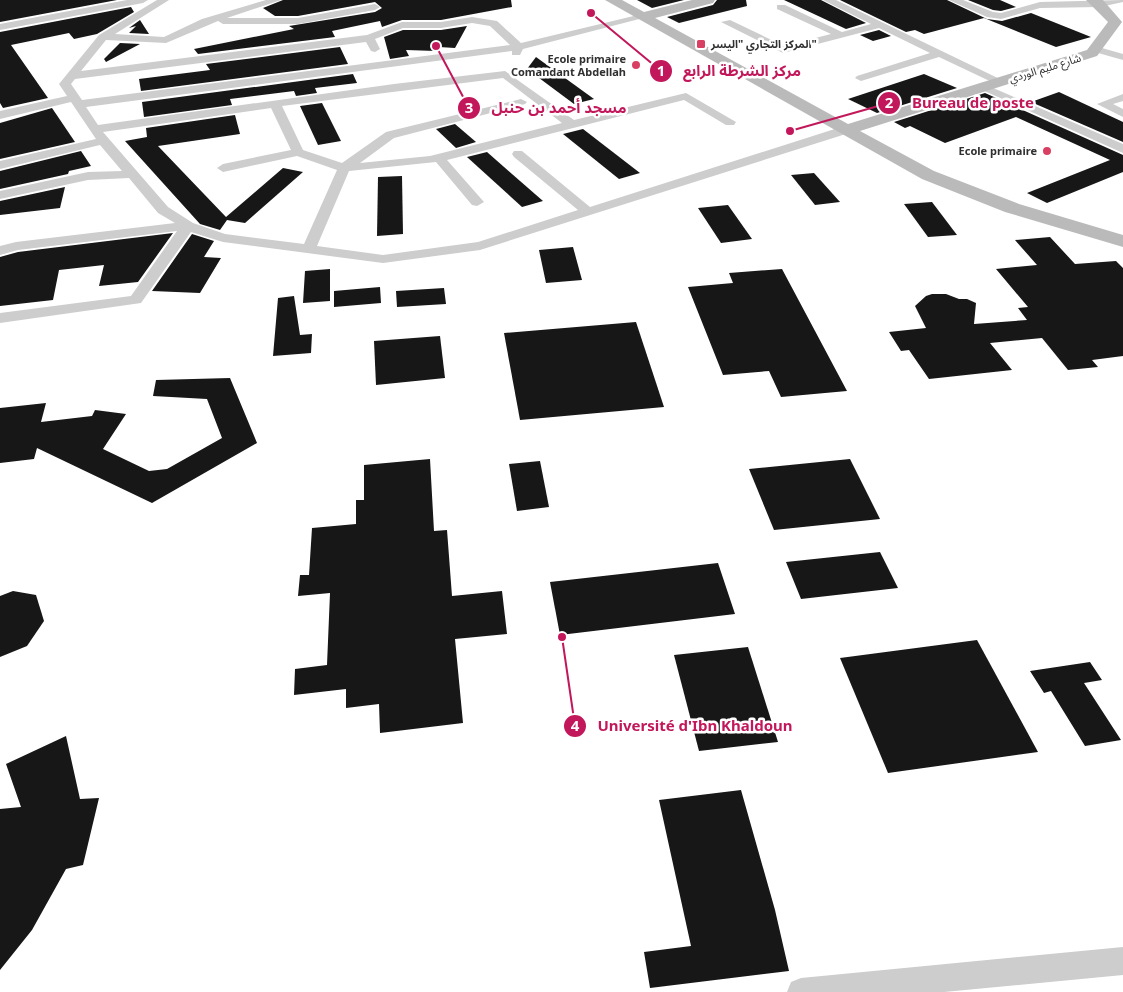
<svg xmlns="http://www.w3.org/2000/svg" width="1123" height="992" font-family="'Noto Sans','Noto Sans Arabic',sans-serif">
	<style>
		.building { fill: #171717 }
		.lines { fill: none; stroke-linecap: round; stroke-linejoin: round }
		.street { fill: #cdcdcd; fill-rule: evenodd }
		.secondary { fill: #bababa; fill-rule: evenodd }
		.poi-dot { fill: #d93f62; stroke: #fff; stroke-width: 2 }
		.labels { text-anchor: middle; stroke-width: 5; stroke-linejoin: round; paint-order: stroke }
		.far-poi-label { font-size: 11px; font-weight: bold; fill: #303030; stroke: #fff; text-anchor: end }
		.far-street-label { font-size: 11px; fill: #303030; stroke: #fff }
		.leader { fill: none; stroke: #c2185b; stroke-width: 2 }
		.callout-dot { fill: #c2185b; stroke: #fff; stroke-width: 2 }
		.mark-label { font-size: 15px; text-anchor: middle; font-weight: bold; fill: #fff }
		.callout-label { font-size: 15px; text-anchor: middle; font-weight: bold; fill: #c2185b; stroke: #fff; stroke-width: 5; stroke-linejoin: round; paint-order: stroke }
	</style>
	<rect width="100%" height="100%" fill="#fff"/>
	<!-- building -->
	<g class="building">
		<path d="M0,0H117L0,22Z"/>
		<path d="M283,0H511L512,7L441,20H402L382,27L380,21L332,31L335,37L198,54L194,49L294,29L289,26L375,12L382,8L375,2L298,16H275L263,8Z"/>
		<path d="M637,0H684L652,8Z"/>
		<path d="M717,0H746L747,6L679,23L667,17L713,5Z"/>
		<path d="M784,0H821L866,23L846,29Z"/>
		<path d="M840,0H947L987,19L1002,21L1031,13L1091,37L1056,47L984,18L924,34L915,30L906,32Z"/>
		<path d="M968,0H1000L1016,7L1001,11L993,10Z"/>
		<path d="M131,7L134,12L97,34L74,39L69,33L11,45L48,98L3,108L0,103V32Z"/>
		<path d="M140,20L149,34L129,33L136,26L129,28Z"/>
		<path d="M467,26L455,48L439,47L436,51L406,50L409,56L390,59L384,37L403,30H441Z"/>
		<path d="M879,30L891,36L873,41L860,35Z"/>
		<path d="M120,43L140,44L106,62L104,59Z"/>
		<path d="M340,47L348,64L141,91L139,79L210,70L206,64Z"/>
		<path d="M536,57L594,99L574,104L527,69Z"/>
		<path d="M353,74L357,83L315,88L317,93L296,96L294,91L230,99L232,105L144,117L142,102Z"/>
		<path d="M924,74L957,88L877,113L848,99Z"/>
		<path d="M1059,92L1123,122V142L1031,102Z"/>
		<path d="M985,93L1123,155V172L1047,203L1027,193L1110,160L1016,117L945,143L910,126L905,128L894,122Z"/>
		<path d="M322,103L341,141L318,145L300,106Z"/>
		<path d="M52,108L75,142L0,159V123Z"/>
		<path d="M235,115L240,134L158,146L226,217L283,168L303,172L245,223L227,220L220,230L200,224L125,141L147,137L146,128Z"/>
		<path d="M455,124L476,142L456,148L436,129Z"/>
		<path d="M583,129L640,173L619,179L563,134Z"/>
		<path d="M81,151L91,166L69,171L68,174L0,189V171Z"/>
		<path d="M487,152L543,201L522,207L467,157Z"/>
		<path d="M814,173L840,202L815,205L791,175Z"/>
		<path d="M402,176L403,234L377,236L378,177Z"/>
		<path d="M65,187L60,208L0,215V201Z"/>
		<path d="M932,202L957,235L928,237L904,204Z"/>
		<path d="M728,205L752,239L721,243L698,208Z"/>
		<path d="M173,233L138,282L99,286L104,265L59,270L53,300L0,306V257L18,252Z"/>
		<path d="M192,234L214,241L204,257L221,258L200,293L152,291Z"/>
		<path d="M1050,237L1075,264L1116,261L1123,268V356L1092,360L1098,367L1068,370L1042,338L990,343L1012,370L929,379L909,350L901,351L889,332L926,328L915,306L926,296L932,294H946L959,299H967L976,303L974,324L1027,320L1018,308L1028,307L996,269L1037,265L1015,240Z"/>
		<path d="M573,247L582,280L546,283L539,250Z"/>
		<path d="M330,269V301L303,303L305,271Z"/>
		<path d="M782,269L847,391L781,397L769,371L723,375L688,287L733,283L729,273Z"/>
		<path d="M380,287L381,303L334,307V291Z"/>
		<path d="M444,288L446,304L397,307L396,291Z"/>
		<path d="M294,296L300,335L312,334L311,353L273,356L278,298Z"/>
		<path d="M636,322L664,407L520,420L504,333Z"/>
		<path d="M440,336L445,378L376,385L374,341Z"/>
		<path d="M230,378L257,443L152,503L37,448L34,459L0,463V408L46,403L41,422L92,416L95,410L126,414L103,449L149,471L167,469L222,438L207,399L153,396L156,380Z"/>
		<path d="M430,459L434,531L447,530L452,596L502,591L507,634L455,639L463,723L380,733L379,704L346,708V689L294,695L295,669L327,665L330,593L298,596L300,575H309L312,528L356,524V500H364V465Z"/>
		<path d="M850,459L880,519L774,530L749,469Z"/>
		<path d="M540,461L549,507L517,511L509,464Z"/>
		<path d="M880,552L898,588L801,599L786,562Z"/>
		<path d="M718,563L735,614L560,635L550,582Z"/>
		<path d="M13,591L36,595L44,621L27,646L0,657V596Z"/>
		<path d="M977,640L1038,752L888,773L840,658Z"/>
		<path d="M748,647L778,742L699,751L674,655Z"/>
		<path d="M1090,662L1102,680L1084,683L1121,740L1085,746L1051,691L1044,693L1030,671Z"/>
		<path d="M66,736L80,799L99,798L83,865L66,869L32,930L0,970V809L21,807L6,764Z"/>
		<path d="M741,790L775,910L789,971L650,988L644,952L691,946L659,800Z"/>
	</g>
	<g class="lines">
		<!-- street -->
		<g class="street">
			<path d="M127,0H148L143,3L0,30V24Z"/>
			<path d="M157,0H169L115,34L164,37L202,19L266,0H281L227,18H298L375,4L380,7L375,10L298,24H223L218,21L166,43L106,40L81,71L367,35L402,22H441L472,17L497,21L521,43L642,14L647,17L523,49L520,55H512V51L86,107L98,125L394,84L505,71L574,120L686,93L736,122L734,125H726L684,100L447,160L484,202L477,206L472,205L436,162L349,171L317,246L383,255L478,242L578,210L514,157L512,154L514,151H522L590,207L841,127H849L851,130L849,133L480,250L383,263L223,242L191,232L141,303L0,323V313L131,296L177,231L18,250L0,255V246L16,242L175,223L158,213L129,178L88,180L0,199V191L88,172L122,171L100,145L0,169V161L96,139L71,102L0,119V111L67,96L59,84L99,35ZM472,23L490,26L510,45L82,100L71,84L75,79L366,42L371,51L375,52L380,49L375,39L403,28H441ZM503,78L562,123L430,156L360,163L394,138L525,104L527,102L521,99L386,132L342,163L303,150L282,106ZM271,108L291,150L223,164L217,168L223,172L297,156L337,170L304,244L225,234L193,223L168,207L103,132Z"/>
			<path d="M823,0H836L1006,82L1000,85L996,84L939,57L861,81L855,78L857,76L930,53L879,28L783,53L721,22L730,20L784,46L831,34L777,9V5H785L842,32L871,24Z"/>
			<path d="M949,0H963L993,12L1001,13L1040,2L1123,0V2L1100,7L1040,8L1001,19L987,17Z"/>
			<path d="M1095,46L1123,54V60L1091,51L1090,49Z"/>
			<path d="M984,84L1123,144V153L980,89L978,87Z"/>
			<path d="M1123,94V101L1113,104L1123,109V117L1097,104Z"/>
			<path d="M1123,947V975L944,992H787L791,982L801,978Z"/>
		</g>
		<!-- secondary -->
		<path class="secondary" d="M605,0H622L644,12L692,0H715L713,3L655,18L848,124L1087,50L1108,22L1086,0H1103L1122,22L1097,56L860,131L934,171L1019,204L1123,235V247L1005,212L922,179Z"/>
	</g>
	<!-- markers -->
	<g class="poi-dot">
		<rect x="696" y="39" width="10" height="10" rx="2.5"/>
		<circle cx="636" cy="65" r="5"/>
		<circle cx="1047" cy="151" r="5"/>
	</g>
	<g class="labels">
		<!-- far-poi labels -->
		<g class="far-poi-label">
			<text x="711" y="48" text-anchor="start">المركز التجاري "اليسر"</text>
			<text x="626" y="63">Ecole primaire<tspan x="626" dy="13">Comandant Abdellah</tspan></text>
			<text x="1037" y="155">Ecole primaire</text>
		</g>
		<!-- far-street labels -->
		<g class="far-street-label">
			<text transform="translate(1045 68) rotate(-17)" y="4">شارع مليم الوردي</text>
		</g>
	</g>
	<!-- callouts -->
	<path class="leader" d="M591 13L661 71M790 131L889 103M436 46L469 108M562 637L575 726"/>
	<g class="callout-dot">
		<circle cx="591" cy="13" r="5"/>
		<circle cx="790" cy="131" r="5"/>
		<circle cx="436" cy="46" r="5"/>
		<circle cx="562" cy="637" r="5"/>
		<circle cx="661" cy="71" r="12"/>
		<circle cx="889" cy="103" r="12"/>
		<circle cx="469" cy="108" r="12"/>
		<circle cx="575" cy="726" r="12"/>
	</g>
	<g class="mark-label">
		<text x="661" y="76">1</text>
		<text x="889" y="108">2</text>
		<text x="469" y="113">3</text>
		<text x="575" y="731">4</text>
	</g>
	<g class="callout-label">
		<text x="742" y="76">مركز الشرطة الرابع</text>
		<text x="973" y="108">Bureau de poste</text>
		<text x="559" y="113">مسجد أحمد بن حنبل</text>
		<text x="695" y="731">Université d'Ibn Khaldoun</text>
	</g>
</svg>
